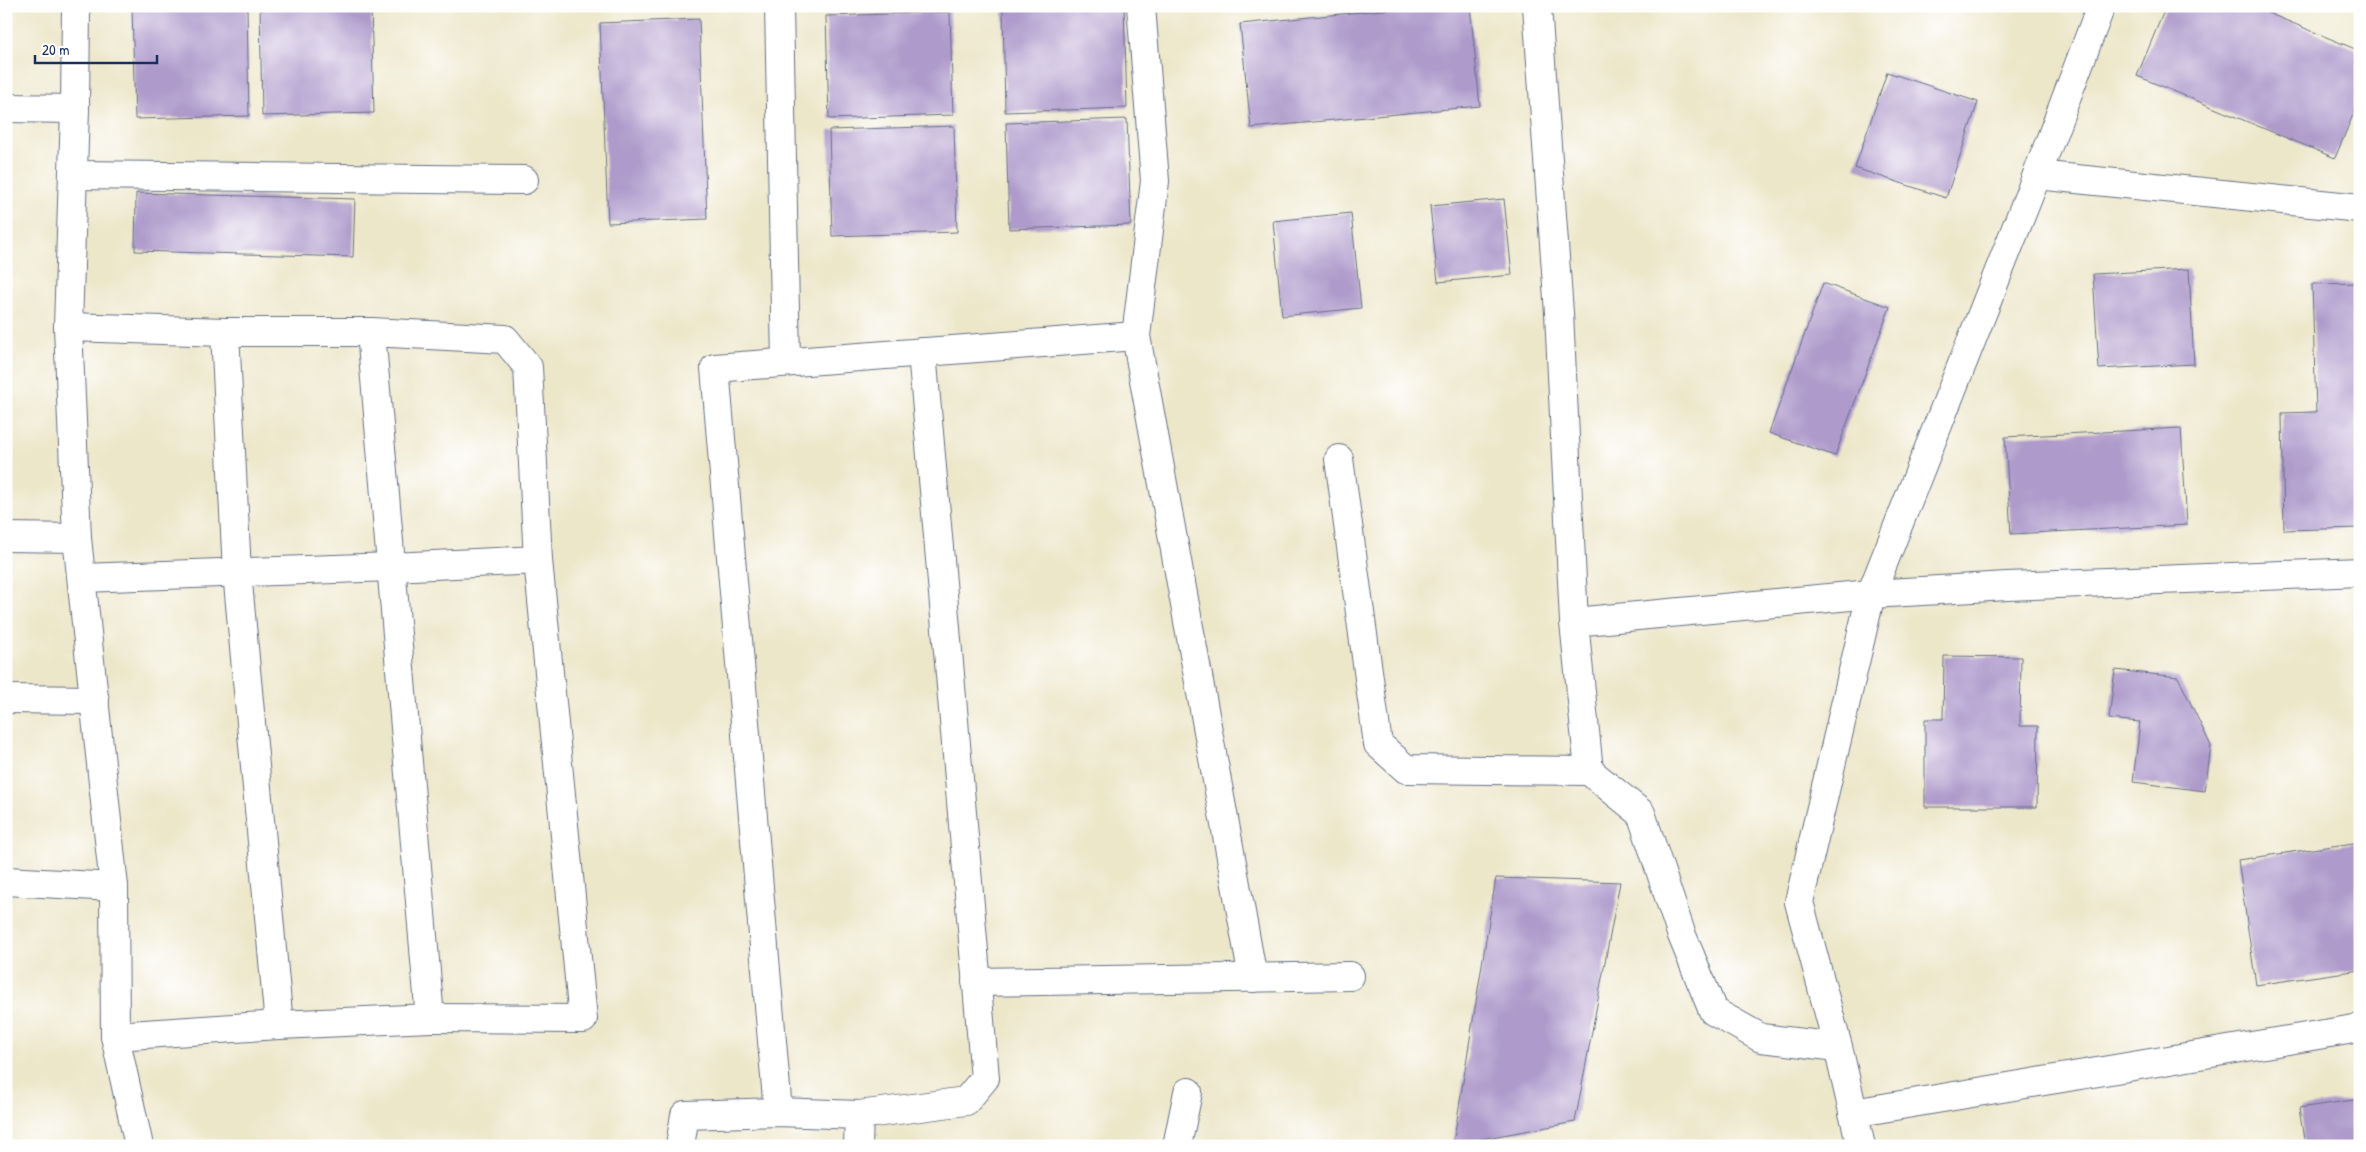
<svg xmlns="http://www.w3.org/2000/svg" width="2366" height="1152" font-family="'Patrick Hand',sans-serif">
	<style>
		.building { fill: #ae9acb }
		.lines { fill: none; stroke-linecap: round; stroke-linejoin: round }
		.minor-casing { stroke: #646f84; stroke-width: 30 }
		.minor { stroke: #fff; stroke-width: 28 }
	</style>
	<rect width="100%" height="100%" fill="#fff"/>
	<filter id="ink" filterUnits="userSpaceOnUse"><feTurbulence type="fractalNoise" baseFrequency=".02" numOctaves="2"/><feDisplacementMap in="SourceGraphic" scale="10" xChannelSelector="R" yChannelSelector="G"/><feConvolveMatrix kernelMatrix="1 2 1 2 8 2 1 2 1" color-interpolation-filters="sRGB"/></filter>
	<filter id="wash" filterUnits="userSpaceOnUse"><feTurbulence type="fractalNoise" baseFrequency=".0096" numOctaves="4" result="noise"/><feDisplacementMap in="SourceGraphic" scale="20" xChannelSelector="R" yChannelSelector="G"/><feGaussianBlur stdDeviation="1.12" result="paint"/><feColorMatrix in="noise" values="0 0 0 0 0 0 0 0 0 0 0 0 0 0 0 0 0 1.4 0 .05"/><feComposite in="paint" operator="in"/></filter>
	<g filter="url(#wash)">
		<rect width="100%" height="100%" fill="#ede7ca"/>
		<g id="blocks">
			<!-- building -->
			<g class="building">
				<path d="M132,6H247L249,116L135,119Z"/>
				<path d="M260,6H371L374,113L262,116Z"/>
				<path d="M1045,6H1124L1127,108L1005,112L1003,8Z"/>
				<path d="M1422,6H1470L1480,106L1251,128L1240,24Z"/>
				<path d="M2166,6H2251L2360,51V98L2335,158L2137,76Z"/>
				<path d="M950,12L953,115L829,119L826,16Z"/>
				<path d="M699,19L707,219L608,223L600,23Z"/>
				<path d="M1887,72L1978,102L1946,198L1855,168Z"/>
				<path d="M1127,119L1131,225L1009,229L1006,123Z"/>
				<path d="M954,126L957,232L832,236L829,130Z"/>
				<path d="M136,193L355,199L353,257L135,251Z"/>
				<path d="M1504,199L1512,275L1438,282L1430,206Z"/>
				<path d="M1351,213L1361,308L1282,316L1273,221Z"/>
				<path d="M2189,269L2194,364L2099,369L2093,274Z"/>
				<path d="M1823,283L1890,307L1835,456L1769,433Z"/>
				<path d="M2360,283V528L2284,530L2282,413L2316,412L2312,284Z"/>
				<path d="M2181,428L2187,525L2011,534L2005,437Z"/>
				<path d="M1944,656L2021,657L2020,726H2038L2037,807H1925V719H1943Z"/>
				<path d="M2115,670L2178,677L2211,746L2205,791L2133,782L2140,722L2109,719Z"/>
				<path d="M2360,842V970L2256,985L2238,860Z"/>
				<path d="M1496,878L1620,882L1575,1122L1453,1144Z"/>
				<path d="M2360,1099V1146H2305L2299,1108Z"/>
			</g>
		</g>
	</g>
	<g filter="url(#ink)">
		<use href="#blocks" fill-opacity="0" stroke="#646f84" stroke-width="1"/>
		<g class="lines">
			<defs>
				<g id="minor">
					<path d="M76,6L75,109L68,327L77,538L114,887L115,1036L139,1146"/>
					<path d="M779,6L786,362"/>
					<path d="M1141,6L1155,181L1136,336L1253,978"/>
					<path d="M1537,6L1559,313L1574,622L1589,771"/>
					<path d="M6,108L75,109"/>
					<path d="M73,175L524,180"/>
					<path d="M2037,175L2360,208"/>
					<path d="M68,327L225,332H371L430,1018L279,1025L115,1036"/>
					<path d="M225,332L237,572L279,1025"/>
					<path d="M371,332L505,339L528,367L538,560L583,1019L430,1018"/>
					<path d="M1339,459L1378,744L1406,769L1589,771L1641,813L1681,933L1713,1011L1761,1038L1838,1047"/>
					<path d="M6,537L77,538"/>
					<path d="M82,578L392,567L538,560"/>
					<path d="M1574,622L1871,594L2007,586L2360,572"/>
					<path d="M6,699L95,700"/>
					<path d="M6,881L114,887"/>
					<path d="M976,982L1350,976"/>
					<path d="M778,1112L715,368L1136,336"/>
					<path d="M1853,1113L2360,1028"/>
					<path d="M680,1146L685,1115L778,1112L859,1115L966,1101L985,1078L922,352"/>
					<path d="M858,1146L859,1115"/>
					<path d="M1177,1146L1188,1092"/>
					<path d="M1861,1146L1838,1047L1799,902L1871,594L2037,175L2101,6"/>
				</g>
			</defs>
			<!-- minor casing -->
			<use href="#minor" class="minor-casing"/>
			<!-- minor -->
			<use href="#minor" class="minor"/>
		</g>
	</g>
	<!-- margin -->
	<rect width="2366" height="1152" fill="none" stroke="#fff" stroke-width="25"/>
	<!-- scale -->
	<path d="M35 55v8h122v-8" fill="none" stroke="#1b2f5e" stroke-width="2.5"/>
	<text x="42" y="55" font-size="15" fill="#1b2f5e" stroke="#ffffff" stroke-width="4" paint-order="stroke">20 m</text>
</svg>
